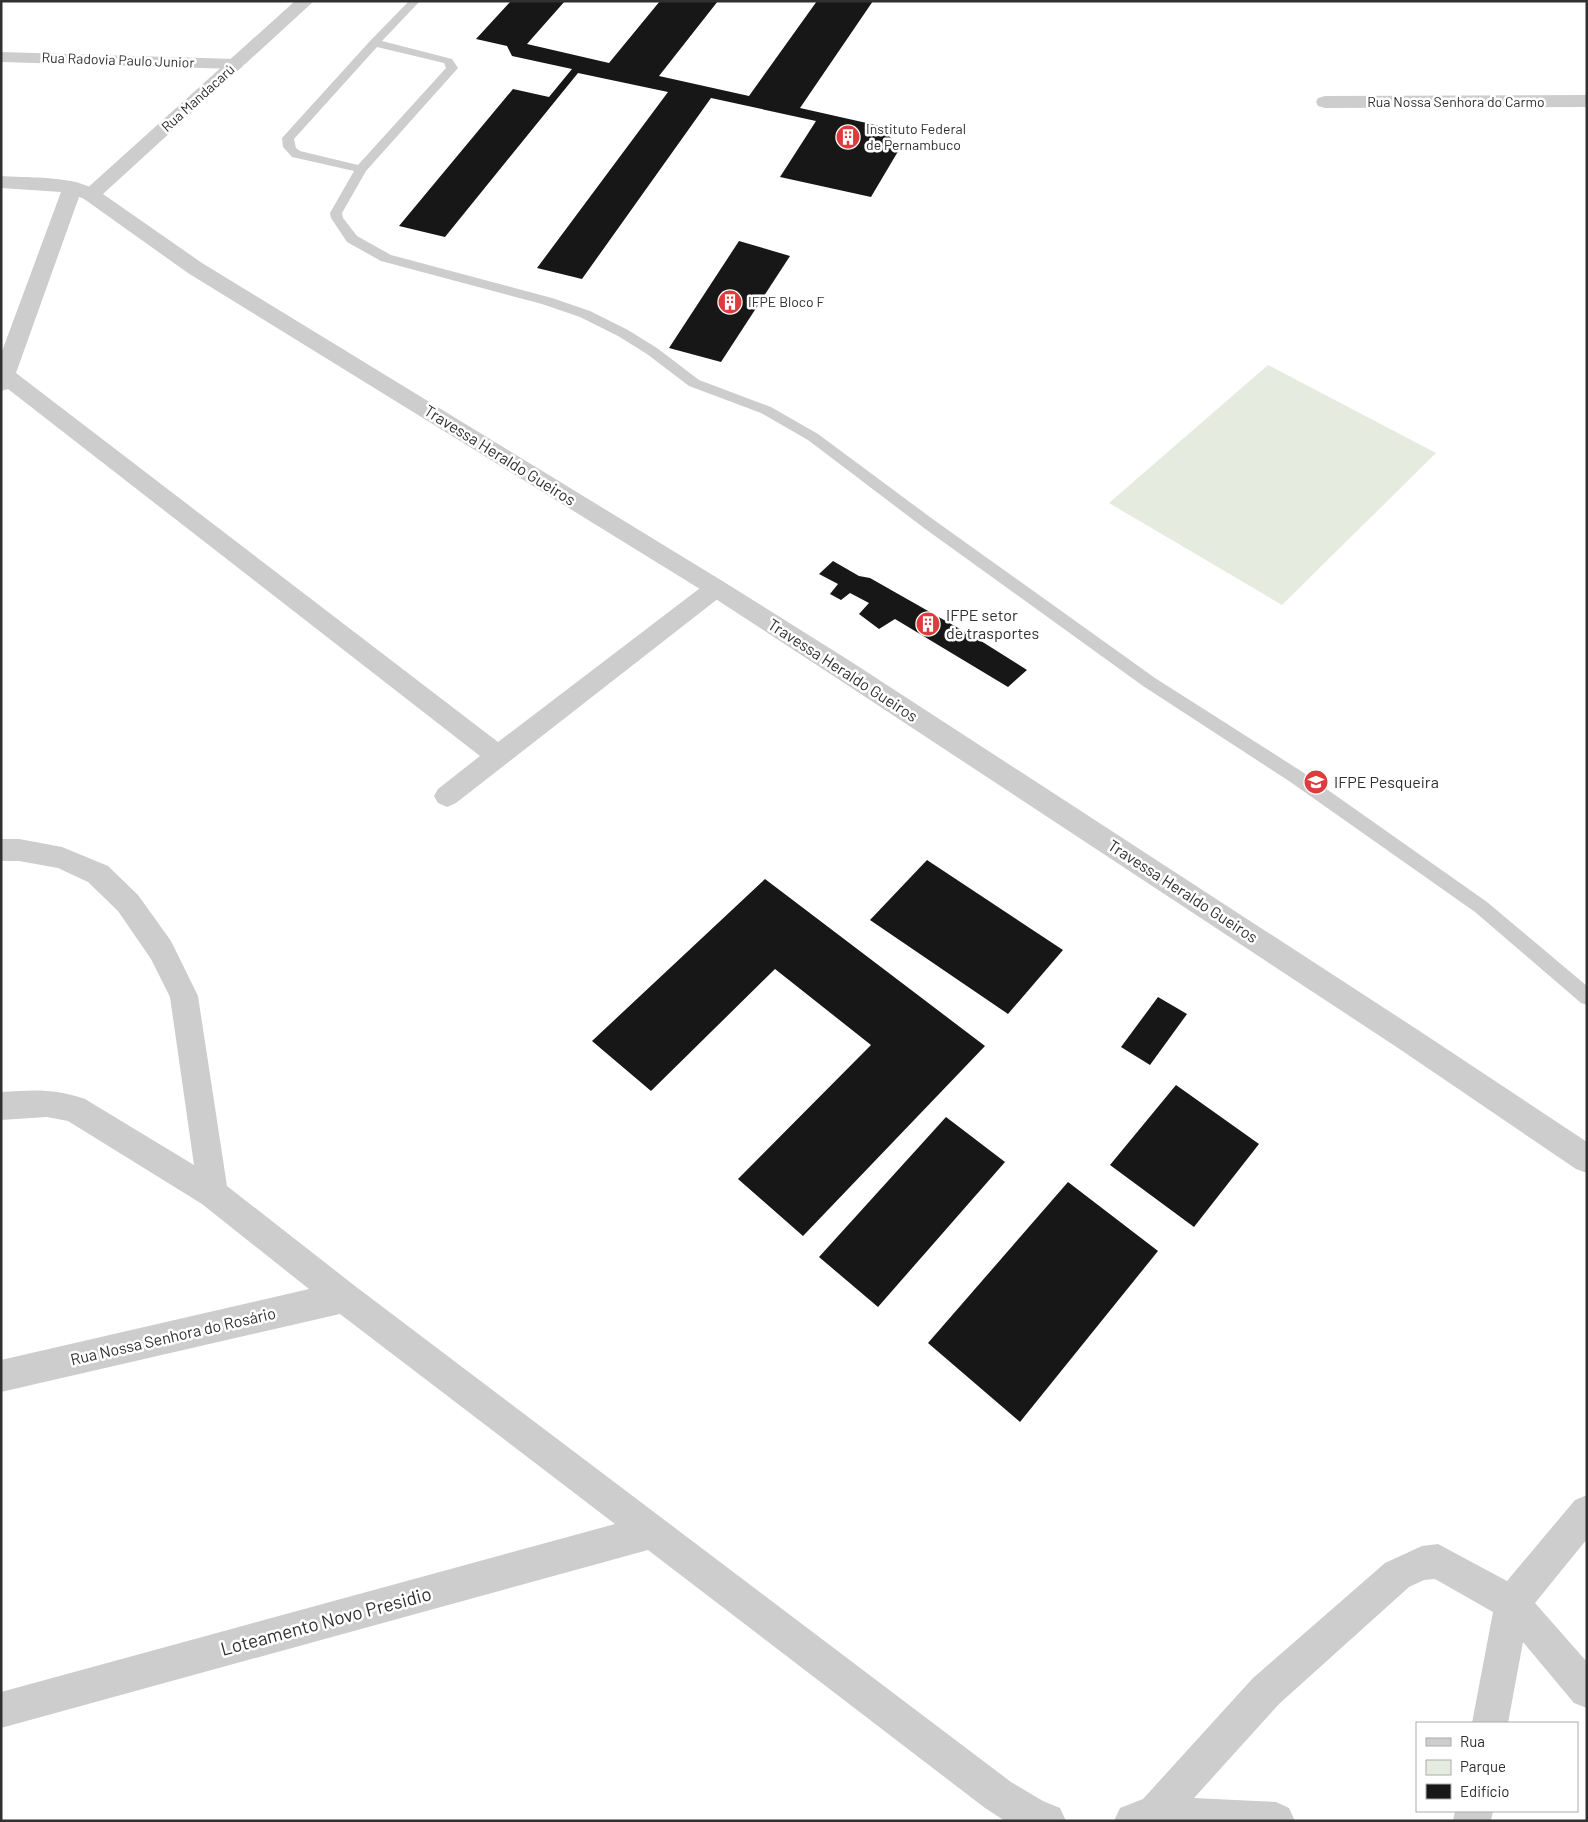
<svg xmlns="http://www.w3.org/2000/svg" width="1588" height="1822" font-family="Barlow,sans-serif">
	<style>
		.green { fill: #e5ecdf }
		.building { fill: #171717 }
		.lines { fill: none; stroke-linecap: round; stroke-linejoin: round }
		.service { fill: #cdcdcd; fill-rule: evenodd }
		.minor { fill: #cdcdcd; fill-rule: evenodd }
		.tertiary { fill: #cdcdcd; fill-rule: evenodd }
		.labels { text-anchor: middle; stroke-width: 5; stroke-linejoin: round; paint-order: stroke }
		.far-street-label { font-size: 14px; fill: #303030; stroke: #fff }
		.far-poi-label { font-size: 14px; fill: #303030; stroke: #fff; text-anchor: start }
		.street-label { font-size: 16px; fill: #303030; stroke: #fff }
		.poi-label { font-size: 16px; fill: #303030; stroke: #fff; text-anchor: start }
		.near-street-label { font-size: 19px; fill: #303030; stroke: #fff }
	</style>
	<rect width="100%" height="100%" fill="#fff"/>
	<!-- green -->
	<path class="green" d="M1268,365L1436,453L1282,605L1109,503Z"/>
	<!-- building -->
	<g class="building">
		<path d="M511,1H565L527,44L609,63L660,1H718L659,76L749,96L817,1H873L800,108L880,126L900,148L871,197L780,177L816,121L711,98L582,279L537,268L668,92L578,73L445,237L399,226L513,89L549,97L572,69L512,56L507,46L476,39Z"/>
		<path d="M739,241L790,256L721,362L669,348Z"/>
		<path d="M833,561L859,576L870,578L981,641L1027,670L1008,687L895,619L879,629L859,614L869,603L850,593L841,600L830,594L838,584L819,574Z"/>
		<path d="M927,860L1063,950L1008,1014L870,920Z"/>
		<path d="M765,879L985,1046L803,1236L738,1179L871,1045L775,969L651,1091L592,1041Z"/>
		<path d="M1158,997L1187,1014L1150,1065L1121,1047Z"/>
		<path d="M1176,1085L1259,1144L1194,1227L1110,1165Z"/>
		<path d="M946,1117L1005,1162L878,1307L819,1257Z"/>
		<path d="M1068,1182L1158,1251L1020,1422L928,1343Z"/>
	</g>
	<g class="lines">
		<!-- service -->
		<path class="service" d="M409,1H420L382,41L452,59L458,68L366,171L342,213L343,218L357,236L391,255L552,298L590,311L628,330L657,348L699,380L771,407L818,434L934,520L1155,678L1301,771L1487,902L1587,986V1005L1581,1003L1475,912L1289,781L1143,686L924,528L808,440L761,413L689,386L647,354L618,336L580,317L542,304L381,261L347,242L331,218L330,213L354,171L292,157L283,147L282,138L370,41ZM377,47L444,63L446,68L358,165L300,151L296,148L294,139Z"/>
		<!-- minor -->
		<g class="minor">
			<path d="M1,52L235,59L241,60L244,64L241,68L235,69L1,62Z"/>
			<path d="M1587,95V107L1325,108L1318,106L1316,102L1318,98L1325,96Z"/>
			<path d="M1,176C24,178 85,175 98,194L95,198L88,200L79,197L16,373L498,742L708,582L716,579L724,582L728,588L724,594L456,803L447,807L438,803L434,796L438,789L480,756L8,389L1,391V354L61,192L1,188Z"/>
			<path d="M1,839H19L62,847L108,866L138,895L171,941L198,996L227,1186L355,1286L1011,1782L1043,1801L1060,1808L1066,1821H1005L985,1808L648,1550L1,1728V1692L615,1524L340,1314L1,1392V1360L309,1289L202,1204L68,1121L47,1117L1,1120V1092C33,1090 54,1088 85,1099L194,1165L170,997L151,959L118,911L88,882L58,868L19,861H1Z"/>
			<path d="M1587,1495V1539L1535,1603L1587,1662V1708L1574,1703L1523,1642L1508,1723H1472L1493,1612L1435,1579L1424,1580L1409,1587L1279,1704L1194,1798L1276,1802L1289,1808L1295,1821H1114L1120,1808L1143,1799L1253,1678L1385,1563L1422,1546L1438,1544L1507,1581L1575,1500Z"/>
			<path d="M1455,1811H1493L1491,1821H1453Z"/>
		</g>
		<!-- tertiary -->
		<path class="tertiary" d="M295,1H314L103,194L202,263L724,582L850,661L1418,1030L1587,1142V1173L1576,1169L1398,1048L832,675L708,594L188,273L84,199L81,195L84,191Z"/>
	</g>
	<!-- icons -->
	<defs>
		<symbol id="building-disc" viewBox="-11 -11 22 22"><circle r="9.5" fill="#dd3c3d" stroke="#fff"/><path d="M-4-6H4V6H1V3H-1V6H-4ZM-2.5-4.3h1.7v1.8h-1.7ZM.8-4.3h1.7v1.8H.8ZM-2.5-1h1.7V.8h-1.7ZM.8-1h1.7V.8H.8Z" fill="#fff"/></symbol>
		<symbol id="university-disc" viewBox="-11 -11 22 22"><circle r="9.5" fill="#dd3c3d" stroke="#fff"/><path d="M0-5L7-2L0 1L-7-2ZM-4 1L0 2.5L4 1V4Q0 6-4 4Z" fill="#fff"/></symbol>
	</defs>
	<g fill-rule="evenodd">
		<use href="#building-disc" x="834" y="123" width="28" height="28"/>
		<use href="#building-disc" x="716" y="288" width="28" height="28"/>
		<use href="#building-disc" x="914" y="610" width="28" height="28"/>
		<use href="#university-disc" x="1302" y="768" width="28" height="28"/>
	</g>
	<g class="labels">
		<!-- far-street labels -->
		<g class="far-street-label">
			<text transform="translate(118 60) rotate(2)" y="5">Rua Radovia Paulo Junior</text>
			<text transform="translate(198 98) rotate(-42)" y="5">Rua Mandacarú</text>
			<text x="1456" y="107">Rua Nossa Senhora do Carmo</text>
		</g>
		<!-- far-poi labels -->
		<g class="far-poi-label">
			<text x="866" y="134">Instituto Federal<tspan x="866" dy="16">de Pernambuco</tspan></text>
			<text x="748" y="307">IFPE Bloco F</text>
		</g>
		<!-- street labels -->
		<g class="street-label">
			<text transform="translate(500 455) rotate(32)" y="6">Travessa Heraldo Gueiros</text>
			<text transform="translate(843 670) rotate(33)" y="6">Travessa Heraldo Gueiros</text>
			<text transform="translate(1183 891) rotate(33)" y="6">Travessa Heraldo Gueiros</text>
			<text transform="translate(173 1336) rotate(-13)" y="6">Rua Nossa Senhora do Rosário</text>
		</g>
		<!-- poi labels -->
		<g class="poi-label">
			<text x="946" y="621">IFPE setor<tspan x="946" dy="18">de trasportes</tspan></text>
			<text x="1334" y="788">IFPE Pesqueira</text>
		</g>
		<!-- near-street labels -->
		<g class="near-street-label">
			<text transform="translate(326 1621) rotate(-15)" y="7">Loteamento Novo Presidio</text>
		</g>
	</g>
	<!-- border -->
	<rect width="1588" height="1822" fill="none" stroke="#303030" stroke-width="5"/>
	<!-- legend -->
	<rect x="1416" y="1722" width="162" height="90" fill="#ffffff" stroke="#acacac"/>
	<rect x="1426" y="1738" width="25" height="8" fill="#cdcdcd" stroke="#acacac"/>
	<text x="1460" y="1747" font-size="15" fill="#303030">Rua</text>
	<rect x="1426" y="1760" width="25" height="15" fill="#e5ecdf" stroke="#acacac"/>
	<text x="1460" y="1772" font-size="15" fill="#303030">Parque</text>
	<rect x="1426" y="1784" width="25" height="15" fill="#171717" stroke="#acacac"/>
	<text x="1460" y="1797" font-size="15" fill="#303030">Edifício</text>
</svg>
